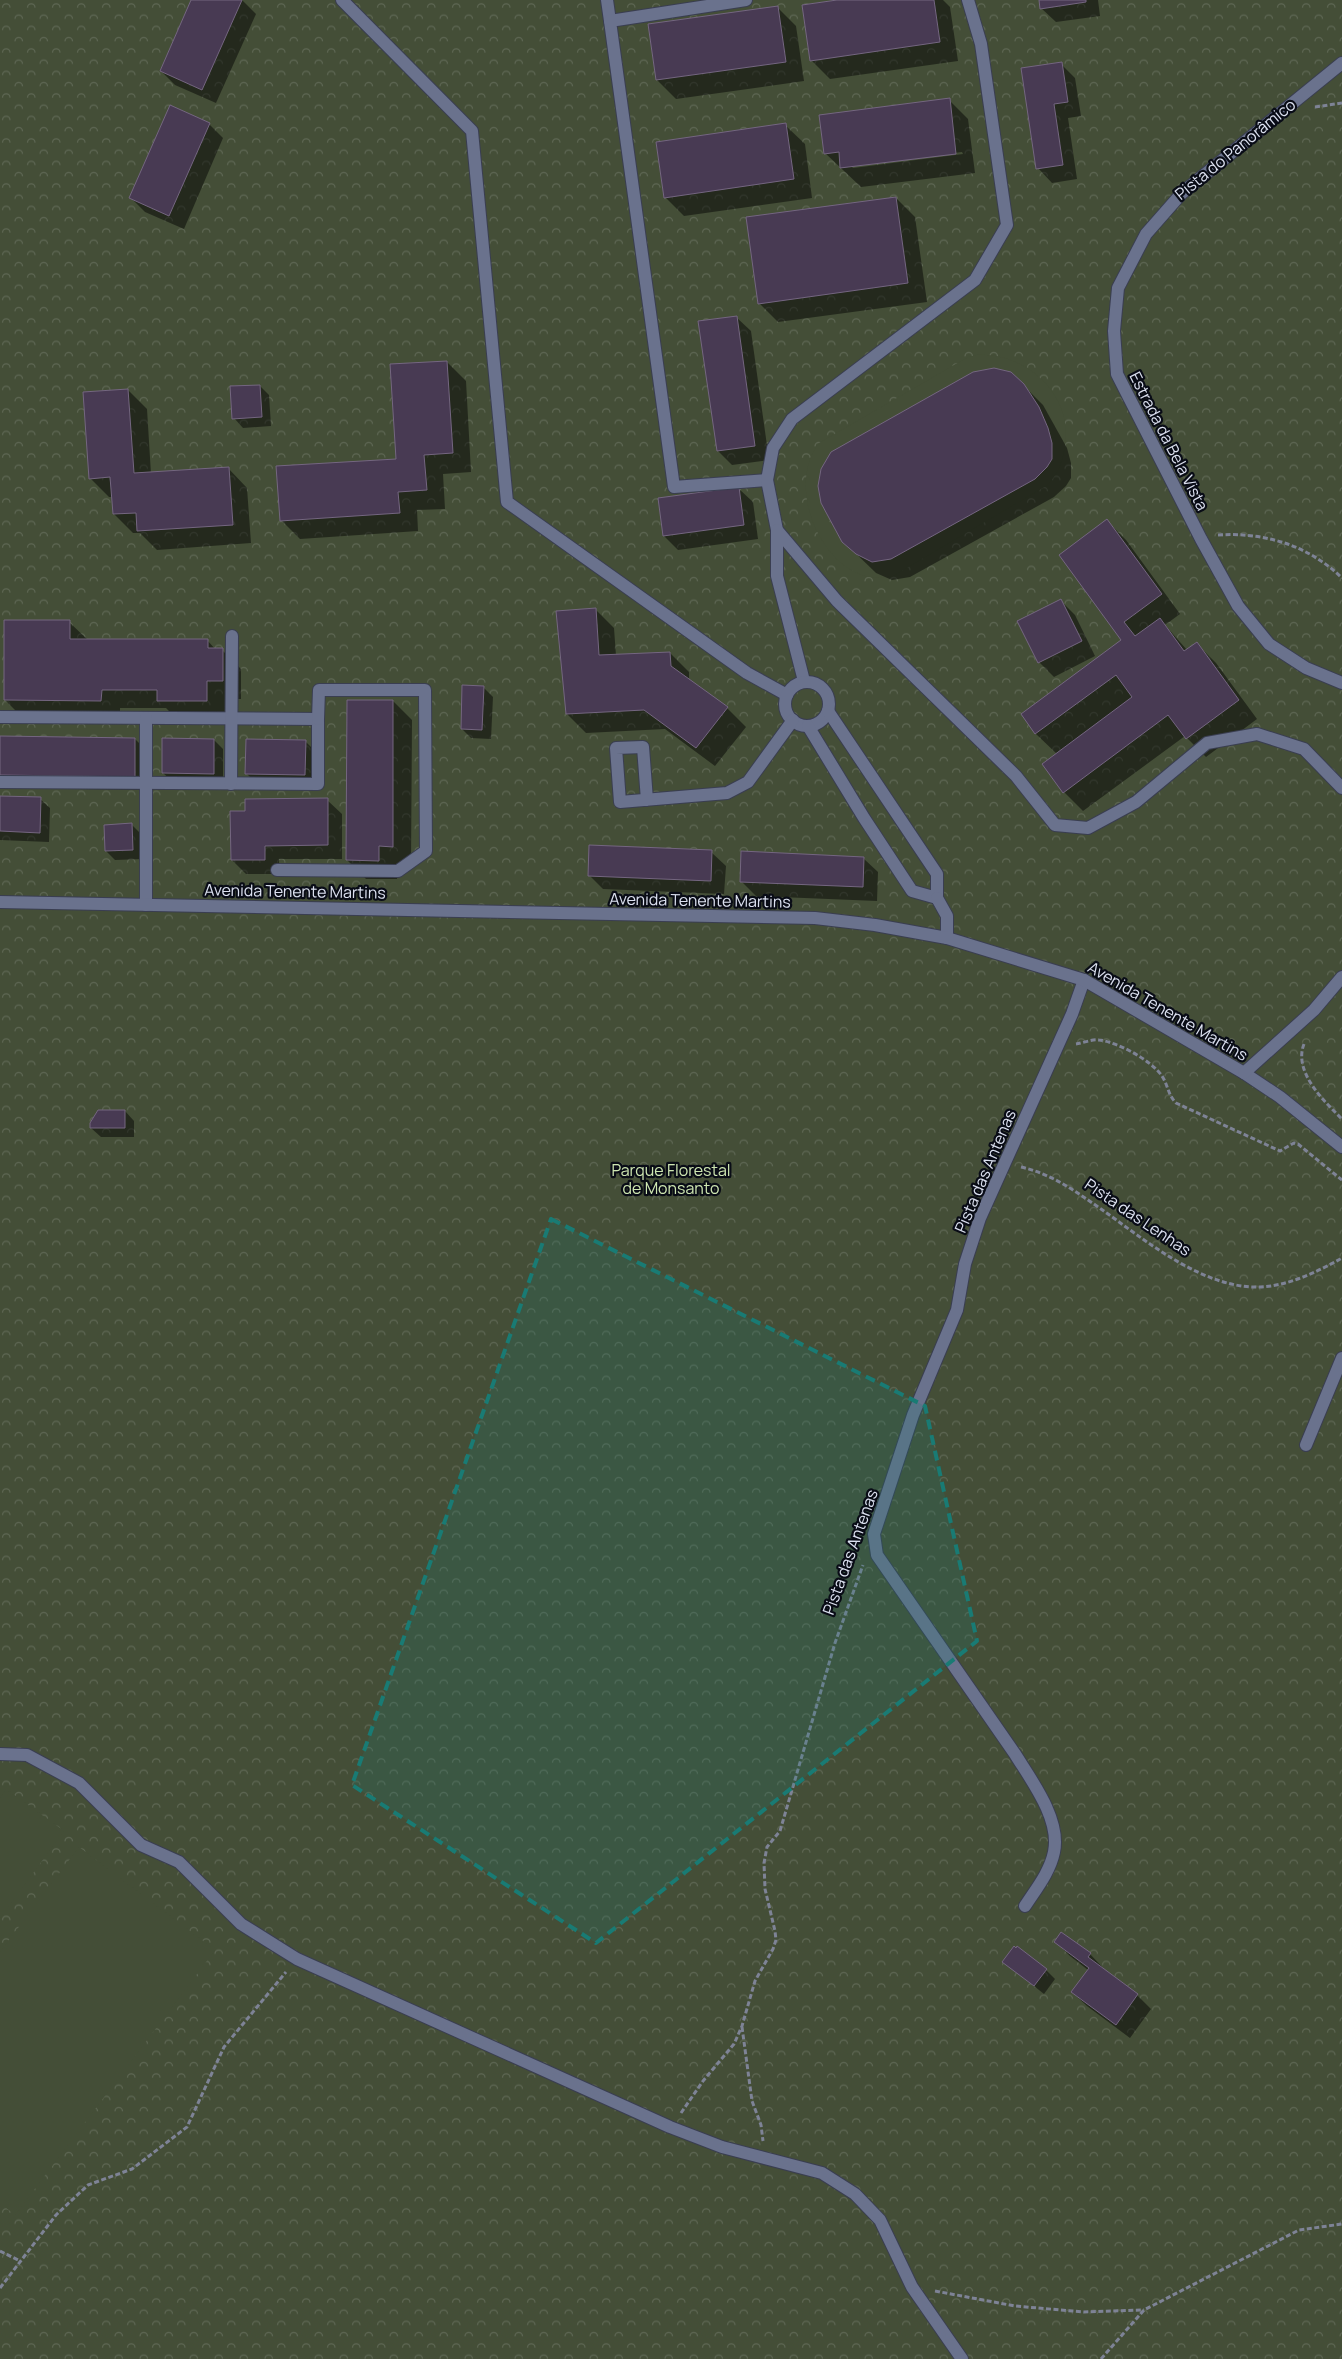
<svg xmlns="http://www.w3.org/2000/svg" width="1342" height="2359" font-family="Manrope,sans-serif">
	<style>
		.forest { fill: url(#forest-crowns) }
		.garden { fill: #444e37; fill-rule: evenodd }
		.shadow { fill: #0007; fill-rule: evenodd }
		.building { fill: #483a53; stroke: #746680 }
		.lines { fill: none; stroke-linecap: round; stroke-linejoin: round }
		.service-casing { stroke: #3a3e51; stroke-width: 14 }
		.minor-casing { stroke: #3a3e51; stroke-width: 14 }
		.tertiary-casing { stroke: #3a3e51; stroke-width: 14 }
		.path { stroke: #7e8396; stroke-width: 3; stroke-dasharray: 5 2.5; stroke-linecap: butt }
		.service { stroke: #6a728d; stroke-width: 12 }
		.minor { stroke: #6a728d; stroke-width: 12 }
		.tertiary { stroke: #6a728d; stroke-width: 12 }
		.marked { fill: #197b74; fill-opacity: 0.2; stroke: #197b74; stroke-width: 4; stroke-dasharray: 10 6; stroke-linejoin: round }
		.labels { text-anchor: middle; stroke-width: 4.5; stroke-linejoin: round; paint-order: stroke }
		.street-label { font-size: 16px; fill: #dce1f0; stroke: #090c16 }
		.park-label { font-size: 16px; fill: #cee6b1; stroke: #090c16 }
	</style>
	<defs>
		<pattern id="forest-crowns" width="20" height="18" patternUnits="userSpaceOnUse" patternTransform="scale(1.25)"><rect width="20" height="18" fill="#444e37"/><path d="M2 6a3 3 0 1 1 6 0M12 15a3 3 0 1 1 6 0" fill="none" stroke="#5e6754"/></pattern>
	</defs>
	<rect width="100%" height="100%" fill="#1c2238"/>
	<!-- forest -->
	<rect class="forest" x="0" y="0" width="1342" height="2359"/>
	<!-- garden -->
	<g class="garden">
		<path d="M976,355C1026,352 1073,394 1065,445C1063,461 1058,475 1046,486L893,576C831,593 781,492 819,443L968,357ZM994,368C1000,369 1007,369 1012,373C1030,390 1058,432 1052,458C1050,467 1042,474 1035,479L948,387L973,372ZM831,452L872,562C841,547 809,505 821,469C823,463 828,457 831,452Z"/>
		<path d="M6,1789L64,1831L0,1918V1798Z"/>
		<path d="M79,1847L215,1950L15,2215L0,2203V1952Z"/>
	</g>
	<!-- shadow -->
	<g class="shadow">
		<path d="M192,0H242L256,14L216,103L175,85L161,71Z"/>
		<path d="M846,0H943L950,7L958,61L830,79L811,60Z"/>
		<path d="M1040,0H1098L1100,16L1056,22L1041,8Z"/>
		<path d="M777,7L796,26L804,81L676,99L657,80Z"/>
		<path d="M1061,64L1075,78L1081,116L1068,118L1077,179L1052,183L1038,168Z"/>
		<path d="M949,100L968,119L975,173L861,187L825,153ZM962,152L963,154L853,168L851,166Z"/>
		<path d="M209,124L223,138L184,229L145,212L131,198Z"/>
		<path d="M785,125L805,144L812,198L684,216L665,197Z"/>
		<path d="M896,198L915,217L927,302L778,322L759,303Z"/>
		<path d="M736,317L751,331L769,460L732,465L718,451Z"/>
		<path d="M447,362L466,381L471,472L443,474L445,509L417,510L418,531L300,539L281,520L397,460Z"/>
		<path d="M981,370L1004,371L1023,385L1043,405L1067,448L1071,463V478L1066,486L1054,497L910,577L892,580L876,573L843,541L832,453Z"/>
		<path d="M260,386L269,395L271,426L243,428L234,418Z"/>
		<path d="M128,390L147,409L151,474L228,468L247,488L251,543L157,550L140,533H133L114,514L113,497H109L90,478Z"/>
		<path d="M738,488L753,502L758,539L678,550L664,536Z"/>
		<path d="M1107,521L1126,540L1180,614L1165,625L1187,650L1197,644L1216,663L1257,719L1206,757L1185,736L1083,811L1064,792L1057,754L1036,734L1022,714L1123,640Z"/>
		<path d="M1060,600L1075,615L1095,656L1054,677L1039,662Z"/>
		<path d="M595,609L614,628L616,656L670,653L689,672V681L727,708L746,727L715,766L665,729L586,733L567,714Z"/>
		<path d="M69,622L88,640H207L216,650H222L241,669V699H225V720L177,719L166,708H120V719H24L5,700Z"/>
		<path d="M483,687L493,697L491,739L471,738L462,729Z"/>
		<path d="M393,701L412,720L411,865H398L397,879H366L347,860Z"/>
		<path d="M0,737L135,739L149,753V790L6,788L0,783Z"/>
		<path d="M214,740L223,749V783L173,782L163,773Z"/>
		<path d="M305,741L314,750V784L256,783L247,774Z"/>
		<path d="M0,797L40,799L50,808L49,842L0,840Z"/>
		<path d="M327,800L342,814V859H279V874H246L232,860L247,812Z"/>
		<path d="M132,825L141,834L142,859L115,860L106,851Z"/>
		<path d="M711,852L726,866L724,894L603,889L589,875Z"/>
		<path d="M863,858L878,872L877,901L756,896L741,881Z"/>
		<path d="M125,1111L134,1121V1137H101L91,1128Z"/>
		<path d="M1061,1934L1090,1954L1104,1969L1103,1970L1137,1995L1151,2009L1130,2038L1087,2006L1072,1992L1088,1970L1070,1956L1056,1942Z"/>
		<path d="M1004,1962L1046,1970L1055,1979L1044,1994Z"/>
	</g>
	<!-- building -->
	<g class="building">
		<path d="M191,0H242L202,90L160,71Z"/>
		<path d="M837,0H934L940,42L810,61L802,5Z"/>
		<path d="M1039,0H1086V2L1040,9Z"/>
		<path d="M778,6L786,62L656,80L648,24Z"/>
		<path d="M1062,62L1068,102L1054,104L1063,165L1036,169L1021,68Z"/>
		<path d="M950,98L956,154L840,168L839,152L824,154L819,115Z"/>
		<path d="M170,105L210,123L169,216L129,198Z"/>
		<path d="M786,123L794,179L664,198L656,142Z"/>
		<path d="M896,197L908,283L758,304L746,217Z"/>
		<path d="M737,316L755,446L717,451L698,321Z"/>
		<path d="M447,361L453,453L424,455L427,490L398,492L400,513L280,521L276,466L396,459L390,364Z"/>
		<path d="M994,368L1011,372L1024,384L1039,407L1048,428L1052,443V459L1047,467L1035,479L891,559L872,562L856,554L842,542L821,503L818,486L821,469L831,452L973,372Z"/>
		<path d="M260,385L262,417L232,419L230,386Z"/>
		<path d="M128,389L134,473L229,467L233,525L137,531L136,513L113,514L110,477L89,479L83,392Z"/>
		<path d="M739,487L744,525L663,536L658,498Z"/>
		<path d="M1107,519L1162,594L1124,622L1135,636L1160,618L1184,651L1197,642L1239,700L1186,739L1168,715L1063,793L1042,764L1132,697L1116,675L1035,734L1021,714L1121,640L1059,555Z"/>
		<path d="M1061,599L1082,641L1038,663L1017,621Z"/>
		<path d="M596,608L599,655L670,652L671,666L728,707L696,748L644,710L566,714L556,611Z"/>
		<path d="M4,620H70V639H208V648H223V681H207V701H157V690H102L101,701L4,700Z"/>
		<path d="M462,685L484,686L482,730L461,729Z"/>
		<path d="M347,700H393V847L379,846V861L346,860Z"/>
		<path d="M0,736L135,738V777L0,775Z"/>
		<path d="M162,738L214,739V774L162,773Z"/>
		<path d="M246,739L306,740L305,775L245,774Z"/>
		<path d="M0,796L41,797L40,833L0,831Z"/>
		<path d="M328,798V845L265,846V860H231L230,811H245V799Z"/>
		<path d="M132,823L133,850L105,851L104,825Z"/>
		<path d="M589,845L712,850L711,881L588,876Z"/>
		<path d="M741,851L864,857L863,887L740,882Z"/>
		<path d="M98,1110H125V1128H90V1123Z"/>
		<path d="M1061,1932L1091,1953L1088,1957L1138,1994L1116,2025L1071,1992L1089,1968L1054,1942Z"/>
		<path d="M1014,1946L1016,1948L1017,1946L1047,1969L1034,1986L1002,1962Z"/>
	</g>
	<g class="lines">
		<defs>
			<g id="service">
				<path d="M342,0L472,131L507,502L747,673L787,695"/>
				<path d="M607,0L610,21"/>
				<path d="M746,0L610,21L674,487L767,480"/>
				<path d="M968,0L981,44L1007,225L975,280L792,419L773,448L767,480L777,530L837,601L1016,776L1055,825L1088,828L1136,802L1207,743L1257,734L1304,749L1342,788"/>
				<path d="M777,530V576L804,681"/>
				<circle cx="807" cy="704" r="22"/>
				<path d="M0,717L318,719V784L0,782"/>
				<path d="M808,726L864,818L912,891L937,898V874L828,711"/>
				<path d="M231,784L232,636"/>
				<path d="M647,800L643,747L616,748L620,802L727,793L748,782L793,720"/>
				<path d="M277,870L398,871L426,851L425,690H319L318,719"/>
				<path d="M937,898L947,916V938"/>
				<path d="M146,905V718"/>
				<path d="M1025,1906C1036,1889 1050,1872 1054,1852C1061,1819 1031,1780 1015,1754L877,1555L874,1534L913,1415L957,1310L965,1264L980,1218L1072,1014L1084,980"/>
			</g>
			<g id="minor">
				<path d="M1306,1445L1342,1358"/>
				<path d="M0,1754L27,1755L79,1783L141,1845L179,1862L241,1924L297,1959L670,2127L722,2147L822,2173L855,2194L880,2220L912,2287L962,2359"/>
			</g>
			<g id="tertiary">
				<path d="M1342,63L1182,193L1146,234L1118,288L1114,331L1117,374L1201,539L1238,606L1269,644L1306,668L1342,683"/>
				<path d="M0,902L815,918L875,925L947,938L1084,980L1244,1073L1280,1097L1342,1147"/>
				<path d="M1244,1073L1314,1010L1342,977"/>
			</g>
		</defs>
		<!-- service casing -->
		<use href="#service" class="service-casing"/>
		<!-- minor casing -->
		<use href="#minor" class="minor-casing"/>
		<!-- tertiary casing -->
		<use href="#tertiary" class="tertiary-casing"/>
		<!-- path -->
		<g class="path">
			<path d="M1315,107L1342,103"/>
			<path d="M1218,535C1264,532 1308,545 1342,578"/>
			<path d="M1076,1044C1083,1043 1092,1039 1099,1040C1118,1042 1152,1061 1162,1076C1168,1085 1168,1095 1176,1103L1280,1151L1294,1143L1298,1144L1342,1180"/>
			<path d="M1304,1044C1293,1072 1324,1101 1342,1119"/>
			<path d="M1021,1167C1052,1174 1075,1191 1101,1209C1145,1240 1203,1289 1260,1287C1288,1286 1317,1272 1342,1258"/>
			<path d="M742,2027L752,2101L761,2125L763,2141"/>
			<path d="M681,2113L703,2081L734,2044L742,2026L755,1981L773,1949L776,1940L775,1931L765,1889L764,1863L767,1847L780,1831L835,1643L863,1565"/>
			<path d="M0,2251L20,2261"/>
			<path d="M0,2288L56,2215L88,2185L132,2169L187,2127L224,2047L286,1972"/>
			<path d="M935,2291L1015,2306L1084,2312L1144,2310"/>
			<path d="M1101,2359L1144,2310L1299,2230L1342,2224"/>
		</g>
		<!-- service -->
		<use href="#service" class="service"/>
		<!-- minor -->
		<use href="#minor" class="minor"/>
		<!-- tertiary -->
		<use href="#tertiary" class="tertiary"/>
	</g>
	<!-- marked area -->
	<path class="marked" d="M551,1219L925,1406L977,1641L596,1943L352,1785Z"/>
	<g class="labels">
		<!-- street labels -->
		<g class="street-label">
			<text transform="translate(1235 149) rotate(-39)" y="6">Pista do Panorâmico</text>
			<text transform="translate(1169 441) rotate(63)" y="6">Estrada da Bela Vista</text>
			<text transform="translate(295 891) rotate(1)" y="6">Avenida Tenente Martins</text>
			<text transform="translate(700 900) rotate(1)" y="6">Avenida Tenente Martins</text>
			<text transform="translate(1168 1011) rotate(30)" y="6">Avenida Tenente Martins</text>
			<text transform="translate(985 1171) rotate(-67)" y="6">Pista das Antenas</text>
			<text transform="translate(1138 1217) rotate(34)" y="6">Pista das Lenhas</text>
			<text transform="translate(850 1552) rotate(-70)" y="6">Pista das Antenas</text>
		</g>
		<!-- park labels -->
		<g class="park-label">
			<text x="671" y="1176">Parque Florestal<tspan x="671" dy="18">de Monsanto</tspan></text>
		</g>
	</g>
</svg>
